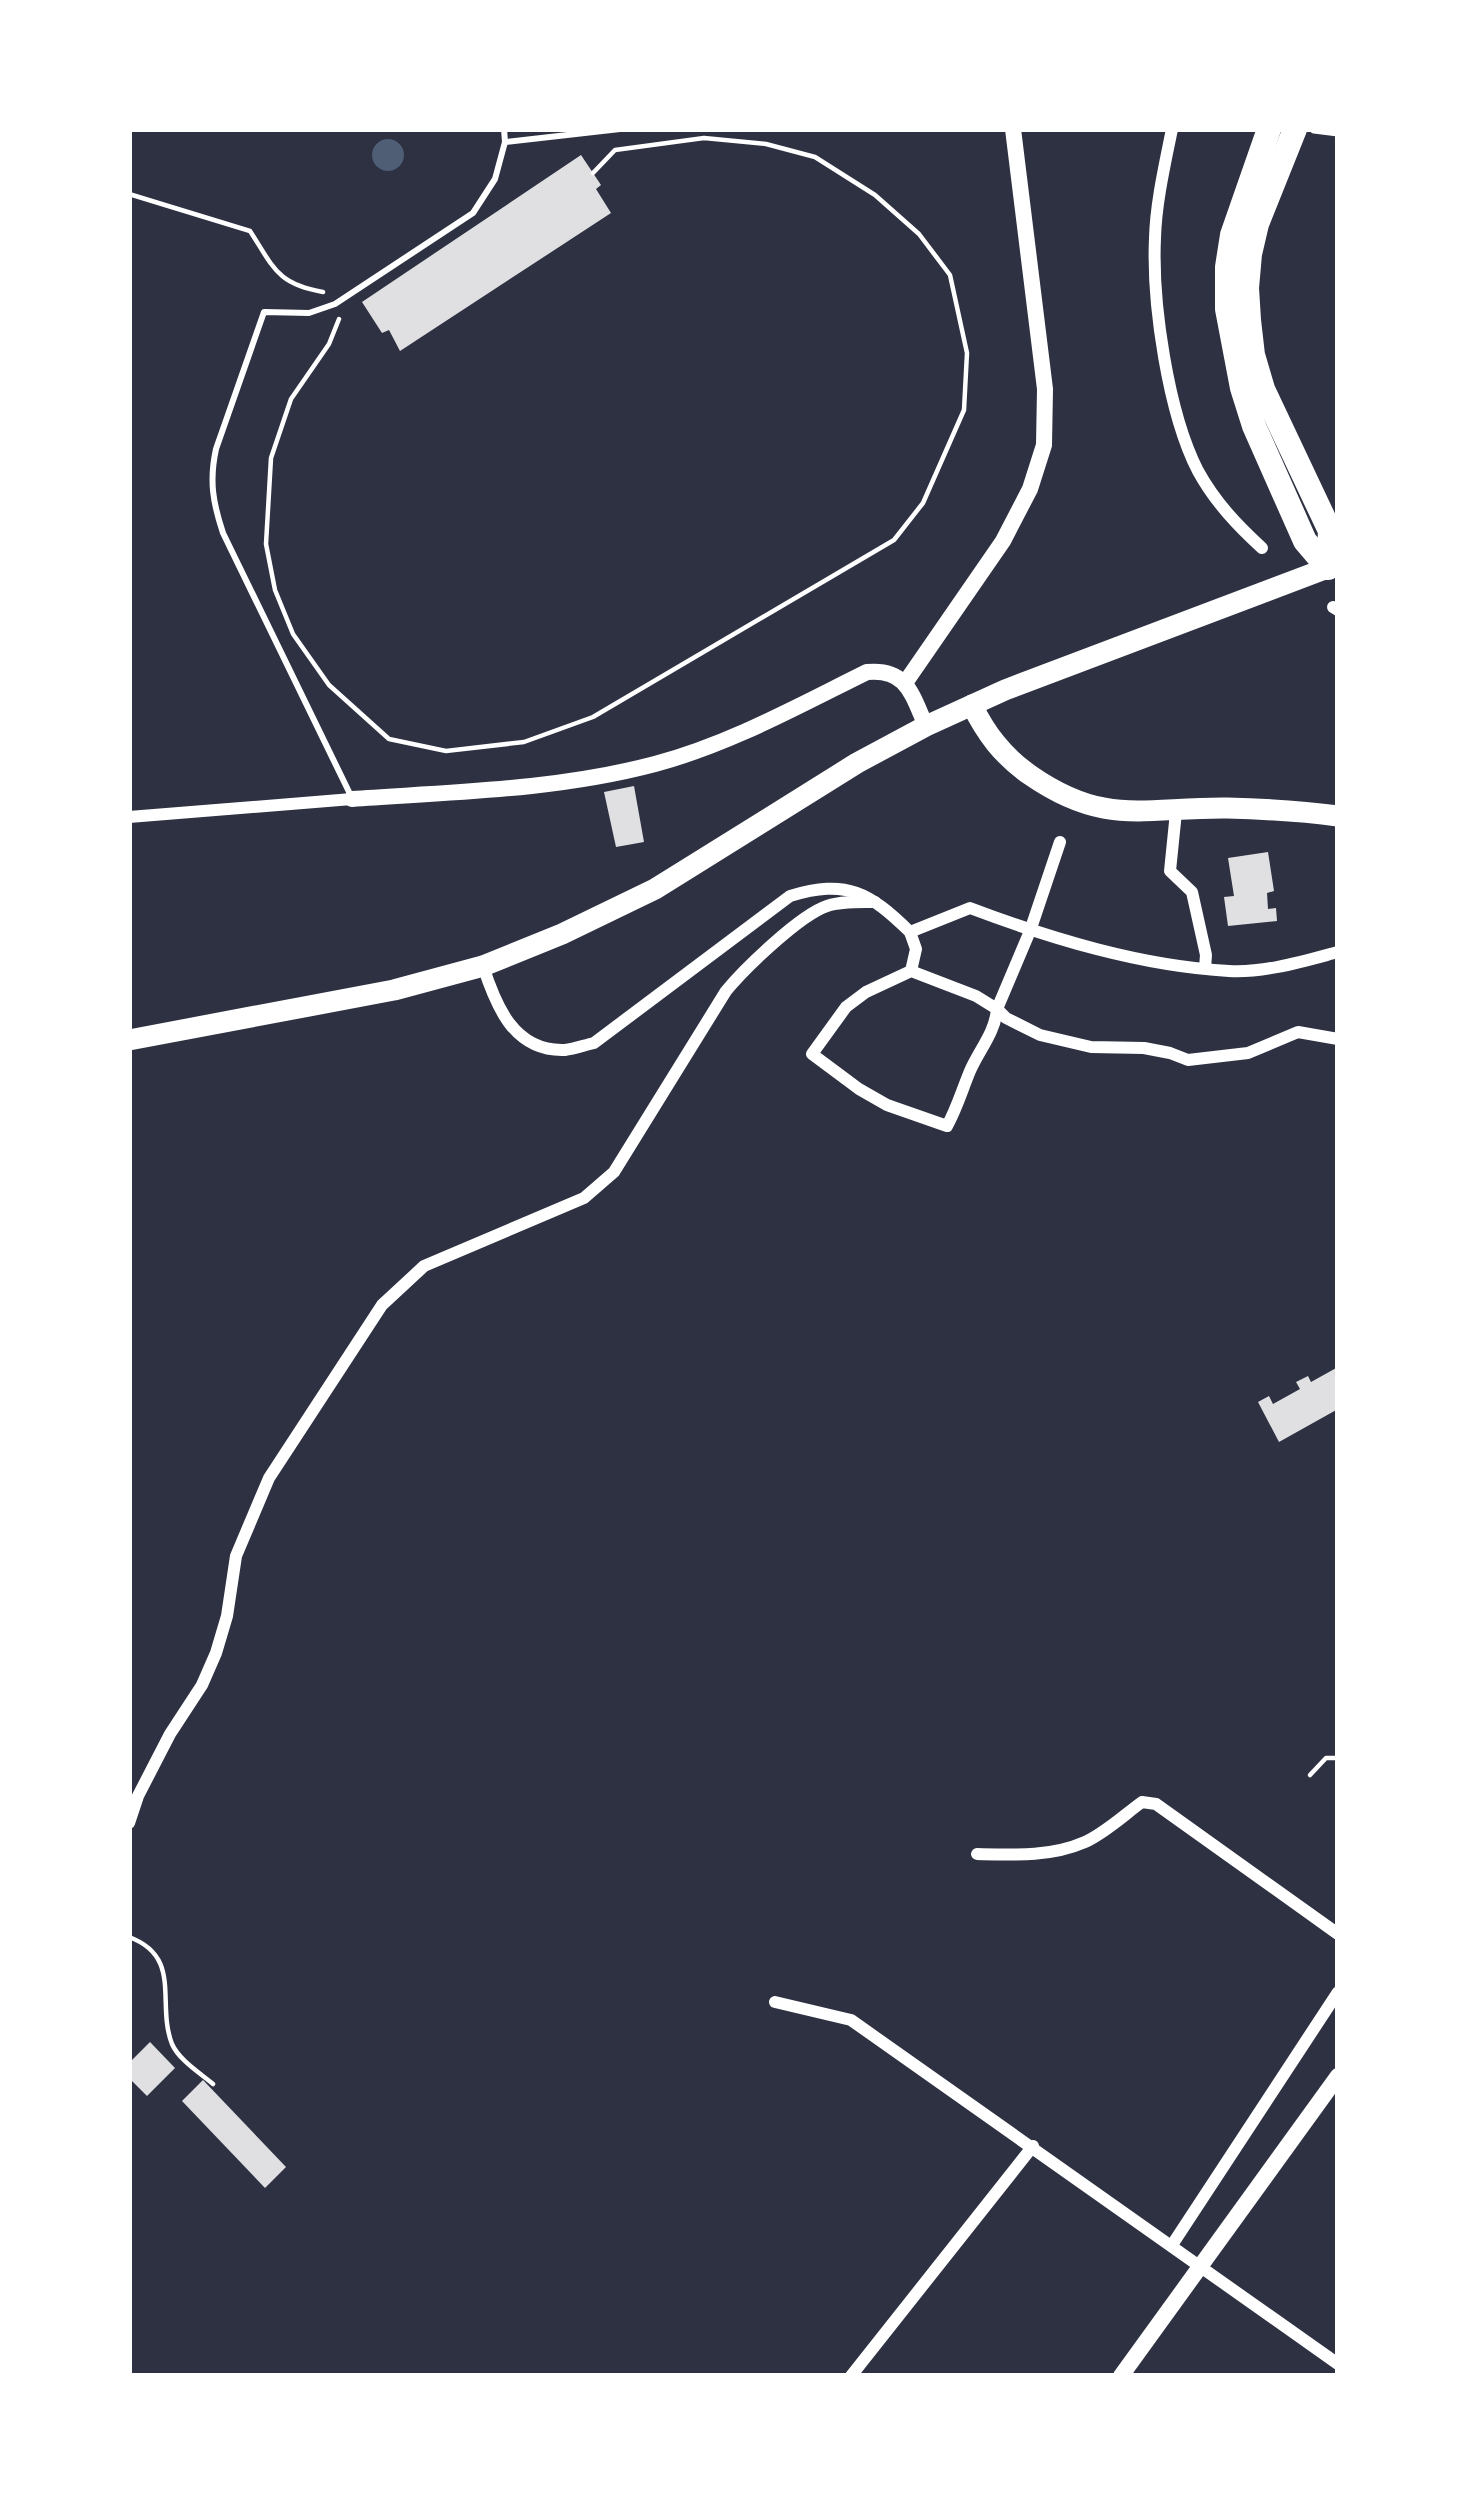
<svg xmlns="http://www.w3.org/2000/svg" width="1467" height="2505" font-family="'Times New Roman',serif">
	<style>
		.water { fill: #4f5d75 }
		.building { fill: #e0e0e3 }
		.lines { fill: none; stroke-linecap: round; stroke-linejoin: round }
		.path { stroke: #fff; stroke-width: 4.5 }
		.service { stroke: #fff; stroke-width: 6 }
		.pedestrian { stroke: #fff; stroke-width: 9 }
		.minor { stroke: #fff; stroke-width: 12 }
		.tertiary { stroke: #fff; stroke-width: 16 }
		.primary { stroke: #fff; stroke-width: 21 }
		.motorway { stroke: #fff; stroke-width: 24 }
	</style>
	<rect width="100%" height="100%" fill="#2d3142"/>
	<!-- water -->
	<circle class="water" cx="388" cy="155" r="16"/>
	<!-- building -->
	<g class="building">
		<path d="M581,155L601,185L596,189L611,213L400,351L389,330L382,333L362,302Z"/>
		<path d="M634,786L644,842L616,847L604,792Z"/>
		<path d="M1268,852L1274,891L1267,893L1268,909L1276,908L1277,921L1228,926L1224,897L1234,896L1228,858Z"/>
		<path d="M1338,1367V1409L1279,1442L1258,1402L1269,1396L1273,1404L1300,1389L1296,1382L1308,1376L1311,1382Z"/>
		<path d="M150,2042L175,2068L147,2096L129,2078V2063Z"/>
		<path d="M203,2080L286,2167L265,2188L182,2101Z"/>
	</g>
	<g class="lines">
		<!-- path -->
		<g class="path">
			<path d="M129,194L250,231C274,268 277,284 323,292"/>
			<path d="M339,319L329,344L291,399L271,458L266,544L275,590L293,634L329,685L389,739L446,751L524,742L593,717L894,540L923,503L964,410L967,353L950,275L919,234L875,195L815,157L766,144L704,138L615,150L593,173"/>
			<path d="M1310,1775L1326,1758H1338"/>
			<path d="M129,1937C183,1957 156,2003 172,2044C179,2060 200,2073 213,2084"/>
		</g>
		<!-- service -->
		<g class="service">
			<path d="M505,142L620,129"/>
			<path d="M351,796L223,533C213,503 209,481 216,449L264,312L309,313L335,304L473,213L495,179L505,142L504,129"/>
		</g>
		<!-- pedestrian -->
		<path class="pedestrian" d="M1314,129L1338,132"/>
		<!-- minor -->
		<g class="minor">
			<path d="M1172,129C1165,164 1156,202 1155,238C1152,303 1168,413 1198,471C1215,502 1237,525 1262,548"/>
			<path d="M1333,607L1338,610"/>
			<path d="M1176,812L1170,871L1192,892L1206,955L1205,968"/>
			<path d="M129,817L352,799"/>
			<path d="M1060,842L1030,931L997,1009L1006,1018L1040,1035L1091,1047L1144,1048L1170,1053L1188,1060L1248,1053L1298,1032L1338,1039"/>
			<path d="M910,932L916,949L911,971L866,992L846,1007L812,1054L859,1089L887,1105L947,1126C957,1108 962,1090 970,1071C979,1050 995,1033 997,1009L976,996L911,971"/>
			<path d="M483,966C496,1006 514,1052 565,1050C574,1049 585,1045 594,1043L790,896C847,879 869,892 910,932L970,908C1052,939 1141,966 1229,971C1265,973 1304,961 1338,952"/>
			<path d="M129,1823L138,1796L170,1734L202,1685L216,1653L227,1616L236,1556L269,1478L382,1305L424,1266L584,1198L614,1172L726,991C745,968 800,915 827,906C842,901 860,902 875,902"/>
			<path d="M977,1854C1013,1855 1051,1857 1085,1842C1105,1833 1124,1815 1142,1802L1156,1804L1338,1934"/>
			<path d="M775,2002L851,2020L1338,2364"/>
			<path d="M1172,2245L1338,1992"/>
			<path d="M851,2376L1033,2146"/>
		</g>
		<!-- tertiary -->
		<g class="tertiary">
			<path d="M905,683L1003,541L1030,489L1044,445L1045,389L1013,129"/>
			<path d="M352,799C453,792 557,790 655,764C730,744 798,706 867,672C907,668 912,695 926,726"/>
			<path d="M1121,2376L1338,2076"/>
		</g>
		<!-- primary -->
		<g class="primary">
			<path d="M972,705C986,734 1003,756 1030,775C1105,827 1144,807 1227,808C1264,809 1301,811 1338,816"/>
			<path d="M129,1040L394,990L483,966L562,934L655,889L857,763L926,726L1005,690L1338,564"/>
		</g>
		<!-- motorway -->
		<g class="motorway">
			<path d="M1269,129L1232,235L1227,267V309L1242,388L1254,426L1305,541L1328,568"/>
			<path d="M1295,129L1257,224L1250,254L1247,288L1249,320L1253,355L1263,389L1330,531L1328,568"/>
		</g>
	</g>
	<!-- border -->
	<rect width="1467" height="2505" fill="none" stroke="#ffffff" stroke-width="264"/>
</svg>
